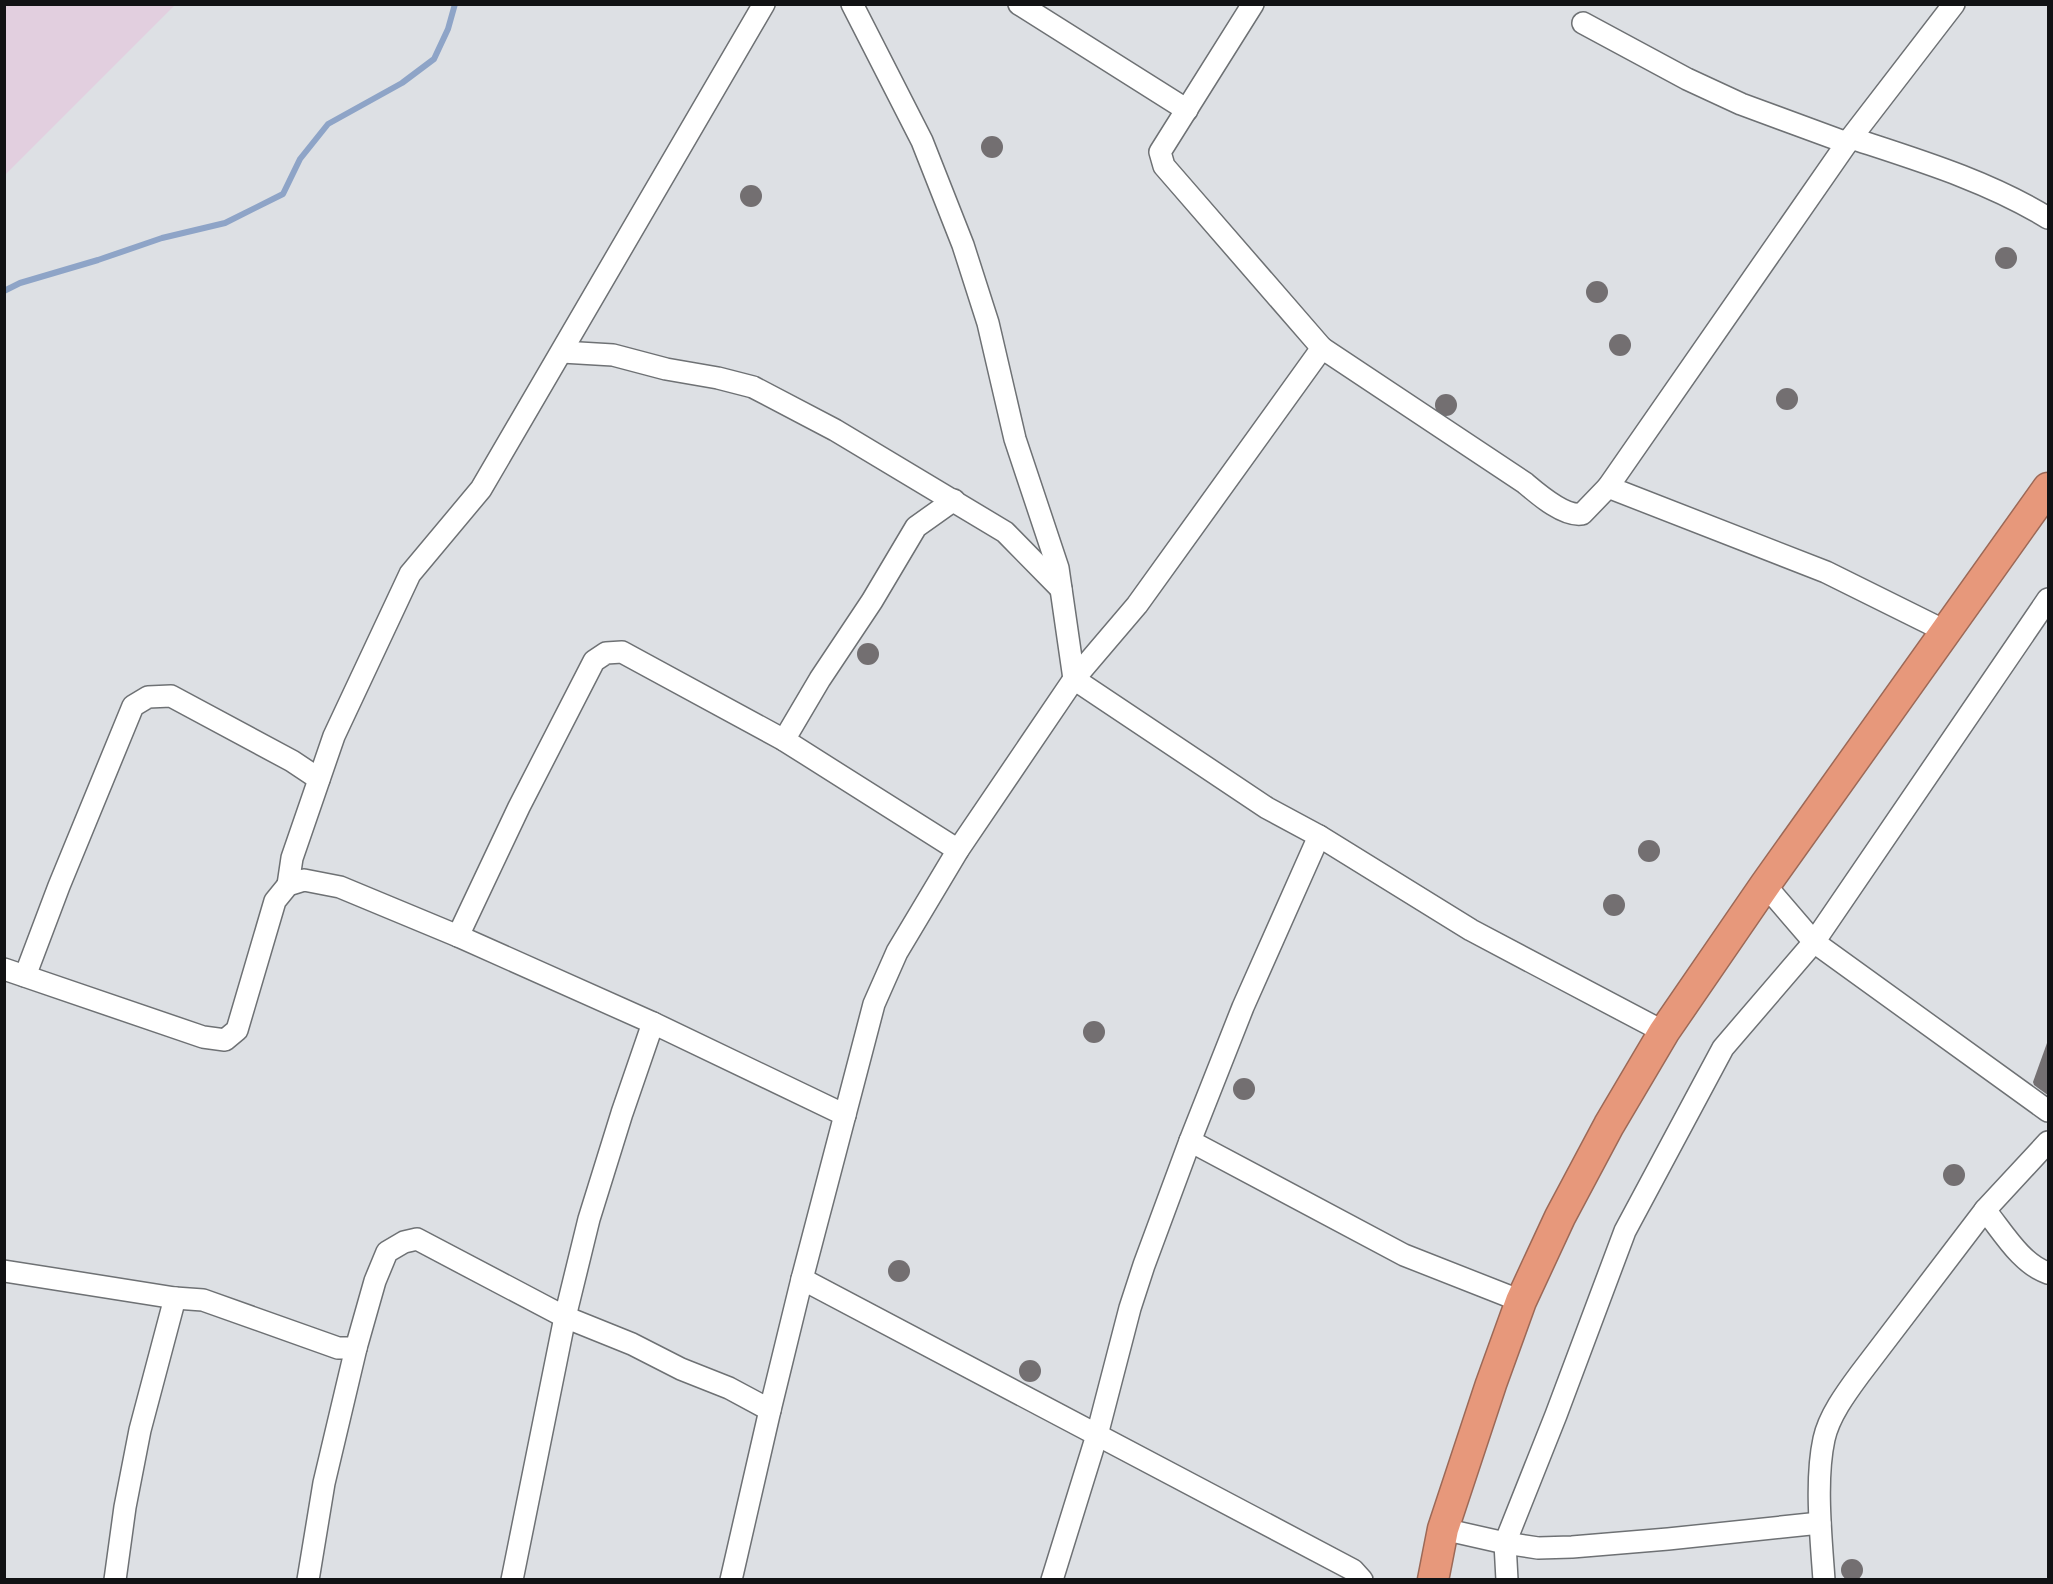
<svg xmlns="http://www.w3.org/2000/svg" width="2053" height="1584" font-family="Jost,sans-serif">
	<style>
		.education { fill: #e2cfdf }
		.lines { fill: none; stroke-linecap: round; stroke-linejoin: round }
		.stream { stroke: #8ea4c7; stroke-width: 6 }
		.building { fill: #736f71 }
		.minor-casing { stroke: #6e7174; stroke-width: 24 }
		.highway-casing { stroke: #9c6957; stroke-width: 33 }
		.minor { stroke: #fff; stroke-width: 21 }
		.highway { stroke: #e7987b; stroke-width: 30 }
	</style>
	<rect width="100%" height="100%" fill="#dde0e4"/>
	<!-- education -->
	<path class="education" d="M5,4L175,5L5,175L4,5Z"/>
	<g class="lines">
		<!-- stream -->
		<path class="stream" d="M4,291L20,283L98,260L162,238L225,223L283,194L300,159L328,124L402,83L434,59L448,29L455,4"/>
	</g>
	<!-- building -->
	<g class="building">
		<circle cx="992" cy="147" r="11"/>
		<circle cx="751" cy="196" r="11"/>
		<circle cx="2006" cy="258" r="11"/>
		<circle cx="1597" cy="292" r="11"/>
		<circle cx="1620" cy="345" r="11"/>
		<circle cx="1787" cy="399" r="11"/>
		<circle cx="1446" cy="405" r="11"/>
		<circle cx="868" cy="654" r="11"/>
		<circle cx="1649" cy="851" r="11"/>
		<circle cx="1614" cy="905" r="11"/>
		<circle cx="1094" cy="1032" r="11"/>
		<path d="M2047,1043H2049V1096L2034,1085L2033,1082Z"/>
		<circle cx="1244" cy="1089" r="11"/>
		<circle cx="1954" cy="1175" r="11"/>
		<circle cx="899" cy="1271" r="11"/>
		<circle cx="1030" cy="1371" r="11"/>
		<circle cx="1852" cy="1570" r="11"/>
	</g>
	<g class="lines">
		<defs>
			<g id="minor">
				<path d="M852,4L922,141L963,245L988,323L1015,439L1058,568L1074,679L1267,808L1319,836L1471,930L1664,1032"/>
				<path d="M1019,4L1187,110"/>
				<path d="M1253,4L1160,152L1164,166L1322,348"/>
				<path d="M1583,23L1687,79L1741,104L1847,143"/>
				<path d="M1851,138C1918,160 1988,181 2048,218"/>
				<path d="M562,352L613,355L666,369L718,378L753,387L835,430L1005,532L1061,589"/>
				<path d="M1947,632L1826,572L1608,487L1847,143L1954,4"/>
				<path d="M784,740L820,679L872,601L916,527L954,500"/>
				<path d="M288,885L292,858L334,736L410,574L481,489L764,4"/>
				<path d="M1765,885L1814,942L2048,1111"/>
				<path d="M458,936L519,807L594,661L606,653L622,652L784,740L958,850"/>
				<path d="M4,969L203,1037L225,1040L237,1030L275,901L288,885L304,880L340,887L458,936L653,1023L845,1115"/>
				<path d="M25,976L59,886L133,706L148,697L171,696L292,761L319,779"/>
				<path d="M1190,1141L1404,1255L1521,1301"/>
				<path d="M1985,1210C2003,1232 2021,1264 2048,1273"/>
				<path d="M4,1271L175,1298L203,1300L338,1348H356L375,1281L387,1252L404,1242L417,1239L565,1317L632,1344L681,1369L729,1388L770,1410"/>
				<path d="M802,1279L1353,1570L1362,1580"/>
				<path d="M1443,1529L1505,1543L1538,1548L1572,1547L1668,1539L1820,1523"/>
				<path d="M115,1580L125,1507L140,1430L175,1298"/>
				<path d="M308,1580L324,1483L356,1348"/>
				<path d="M512,1580L565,1317L589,1219L622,1113L653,1023"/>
				<path d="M731,1580L770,1410L802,1279L874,1004L897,952L958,850L1074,679L1137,605L1322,348L1525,483C1538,494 1564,517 1582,514L1608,487"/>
				<path d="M1052,1580L1097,1435L1130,1308L1144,1265L1190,1141L1243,1007L1319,836"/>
				<path d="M1507,1580L1505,1543L1556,1415L1625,1231L1723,1048L1814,942L2048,599"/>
				<path d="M1824,1580C1821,1537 1815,1480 1824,1439C1829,1416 1846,1393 1860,1374L1985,1210L2048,1142"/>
			</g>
			<path id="highway" d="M1433,1580L1443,1529L1491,1384L1521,1301L1560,1217L1609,1125L1664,1032L1765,885L2048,488"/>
		</defs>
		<!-- minor casing -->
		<use href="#minor" class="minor-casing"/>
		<!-- highway casing -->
		<use href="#highway" class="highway-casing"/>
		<!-- minor -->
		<use href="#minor" class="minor"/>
		<!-- highway -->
		<use href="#highway" class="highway"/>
	</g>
	<!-- border -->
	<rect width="2053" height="1584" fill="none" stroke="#111214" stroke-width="12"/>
</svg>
